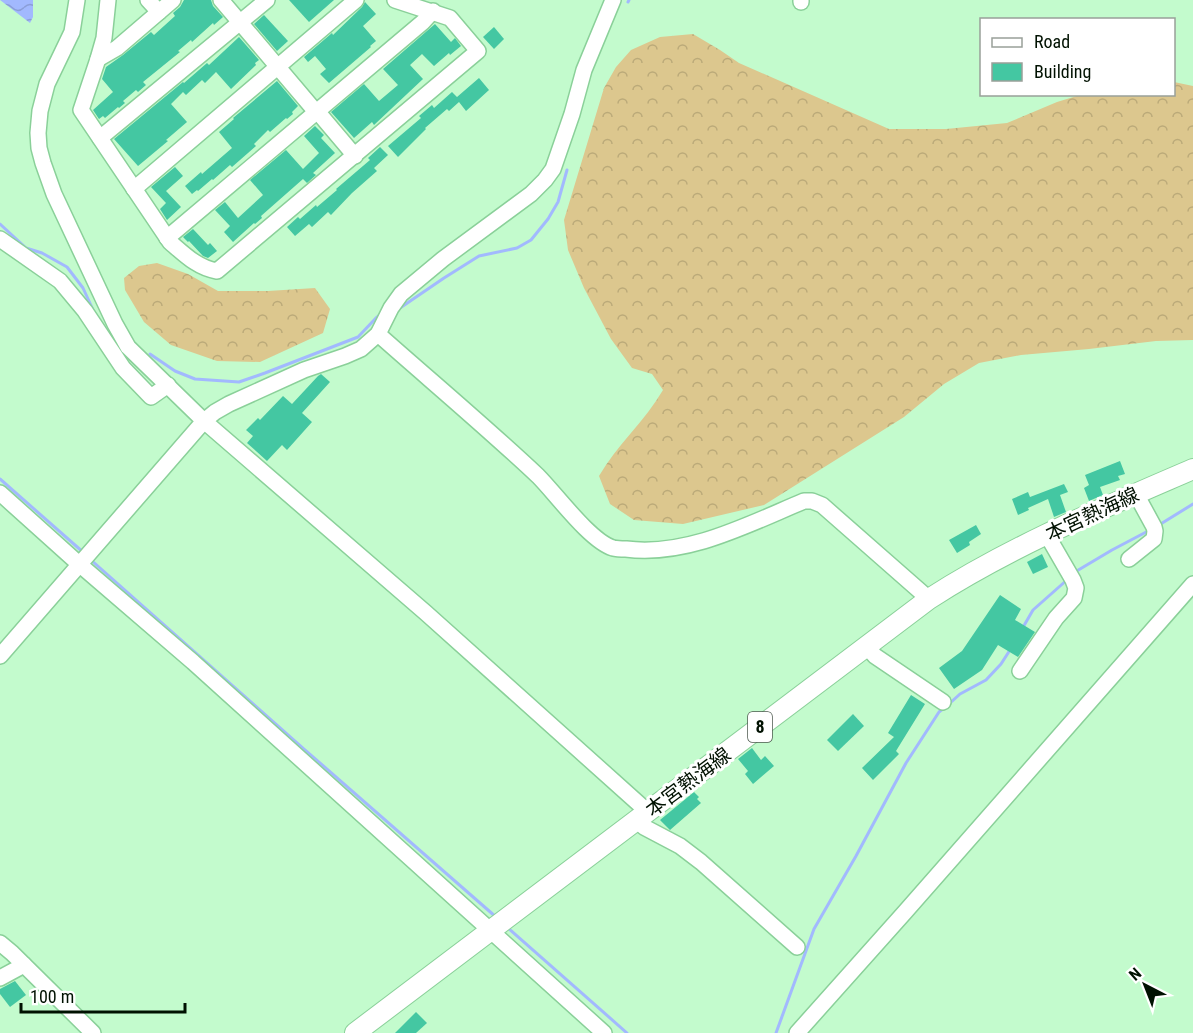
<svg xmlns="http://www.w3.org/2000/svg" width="1193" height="1033" font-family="'Roboto Condensed','Noto Sans JP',sans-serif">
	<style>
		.forest { fill: url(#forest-crowns) }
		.water { fill: url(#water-waves) }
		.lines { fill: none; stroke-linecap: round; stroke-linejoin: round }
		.stream { stroke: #a2b9fe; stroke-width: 3 }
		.building { fill: #44c7a2 }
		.minor-casing { stroke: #8ad099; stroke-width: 18 }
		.major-casing { stroke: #8ad099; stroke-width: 22 }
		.minor { stroke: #fff; stroke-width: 15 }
		.major { stroke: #fff; stroke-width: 20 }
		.labels { text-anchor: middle; stroke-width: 6; stroke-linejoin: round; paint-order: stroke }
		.shield { fill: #fff; stroke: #4c584d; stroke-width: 1.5 }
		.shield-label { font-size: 18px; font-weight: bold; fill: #001101 }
		.street-label { font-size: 20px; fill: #001101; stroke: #fff }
	</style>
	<defs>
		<pattern id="forest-crowns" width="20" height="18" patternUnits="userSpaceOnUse" patternTransform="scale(1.5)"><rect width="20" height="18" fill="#dcc78e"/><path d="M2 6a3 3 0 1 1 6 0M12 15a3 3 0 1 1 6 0" fill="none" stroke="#bbaa79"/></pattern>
		<pattern id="water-waves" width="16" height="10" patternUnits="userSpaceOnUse" patternTransform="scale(1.5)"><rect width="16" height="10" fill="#a2b9fe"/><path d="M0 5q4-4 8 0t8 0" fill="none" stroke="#8a9ed8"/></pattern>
	</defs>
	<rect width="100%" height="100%" fill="#c3fbcd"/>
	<!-- forest -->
	<g class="forest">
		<path d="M693,34L720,50L739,63L889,129H946L1007,123L1057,102L1080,95L1174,94V82L1193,86V340L1156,341L1089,349L1021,355L979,363L944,384L904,417L764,505L683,524L634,520L610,504L599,476C617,445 645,421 663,390L652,374L632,368L611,339L584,288L568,250L564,220L604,88L616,67L631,50L660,37Z"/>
		<path d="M157,263L188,274L218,291H268L315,288L330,309L323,333L260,362L217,361L171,345L144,322L125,290L124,278L139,266Z"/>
	</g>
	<!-- water -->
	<path class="water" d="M0,0H33V17L30,23Z"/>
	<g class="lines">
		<!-- stream -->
		<g class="stream">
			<path d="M628,2L629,0"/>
			<path d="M0,224L26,248L42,253L67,267L83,288L94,312"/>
			<path d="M400,308L444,278L479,256L517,248L531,240L548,219L558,202L567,170"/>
			<path d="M150,354L175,371L195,379L239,382L265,373L358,337L376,318L381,314"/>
			<path d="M0,479L84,553"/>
			<path d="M1159,525L1193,504"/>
			<path d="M91,560L304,749L496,917"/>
			<path d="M1075,572L1112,550L1150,530"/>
			<path d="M1022,629L1033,610L1068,579"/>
			<path d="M949,704L960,694L986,680L1001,664L1010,650"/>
			<path d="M507,927L627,1033"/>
			<path d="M776,1033L814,929L856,856L906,763L939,712L944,708"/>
		</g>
	</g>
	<!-- building -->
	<g class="building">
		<path d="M184,0H211L213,6L223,17L214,25L213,23L192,42L191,40L178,51L180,52L143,82L146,85L138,92L136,90L123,101L125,103L119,108L118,107L105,118L103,116L99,119L93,110L113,92L102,79L106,67L123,55L151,32L154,35L175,16L173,13L180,7Z"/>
		<path d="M289,0H334L309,22Z"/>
		<path d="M365,2L376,14L363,26L376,41L370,46L371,47L329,83L320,74L326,69L315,56L308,62L304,57L332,33L333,35L362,7Z"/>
		<path d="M264,15L288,41L277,51L254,24Z"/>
		<path d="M435,24L451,42L455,38L461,46L450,55L449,53L434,66L422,54L410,65L423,79L374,125L372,122L354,138L331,112L364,84L379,101L398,85L383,69Z"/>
		<path d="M494,27L504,39L494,49L483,37Z"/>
		<path d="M239,37L259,60L255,63L256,65L231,89L216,72L205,83L202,80L186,95L183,92L171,104L187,122L166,140L168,141L138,166L114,139L183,82L184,83L207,63L209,65Z"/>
		<path d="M479,78L489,90L466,111L459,102L449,111L447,109L425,128L426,129L398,157L388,146L421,118L419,116L432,105L434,108L452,92L457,97Z"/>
		<path d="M277,81L298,106L292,112L293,114L287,119L286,118L270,132L268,130L254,144L256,146L232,167L230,165L213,180L212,179L198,191L197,190L192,194L185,186L201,172L202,174L232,148L219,132L234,119L233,118Z"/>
		<path d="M315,126L324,135L321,138L335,153L313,173L316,175L307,183L303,179L261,216L262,218L255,224L254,223L233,242L224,232L230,226L215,210L225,202L238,218L263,195L250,180L286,150L303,169L319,153L304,136Z"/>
		<path d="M380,147L388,155L374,168L377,171L352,193L331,215L328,212L312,227L309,224L295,236L287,227L298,217L300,219L316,205L317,207L337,190L336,189L370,160L368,158Z"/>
		<path d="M175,167L183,176L166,191L181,207L167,220L160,209L166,203L151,187Z"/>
		<path d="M193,229L208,245L210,243L217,251L208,258L203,256L189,241L188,242L183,237Z"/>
		<path d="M321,374L330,382L302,413L312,422L287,450L282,445L267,461L247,443L253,436L246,430L258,418L260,420L283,396L292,404L318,376Z"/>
		<path d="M1120,461L1125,474L1118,476L1120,480L1100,487L1103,495L1089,501L1084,488L1089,485L1085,475Z"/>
		<path d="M1064,484L1068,492L1060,495L1066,512L1054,517L1048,499L1028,508L1029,510L1018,515L1012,499L1028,492L1030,497Z"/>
		<path d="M976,525L981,534L969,542L970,545L957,553L949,540Z"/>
		<path d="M1042,554L1048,567L1033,574L1027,562Z"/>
		<path d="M1000,595L1021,609L1015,620L1035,632L1018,657L998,645L982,670L954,689L939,668L962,651Z"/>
		<path d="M911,695L925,704L896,751L899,754L873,780L862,768L894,737L888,733Z"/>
		<path d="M853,714L864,726L838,751L827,740Z"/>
		<path d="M752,748L761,760L765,756L774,766L753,784L745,774L748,771L738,759Z"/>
		<path d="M694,792L699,797L697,799L701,803L670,830L660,820Z"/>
		<path d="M15,981L26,995L10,1007L0,994V989Z"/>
		<path d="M416,1012L427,1023L416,1033H395Z"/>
	</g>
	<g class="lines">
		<defs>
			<g id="minor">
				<path d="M108,0L104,38L98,59L81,110L170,242C185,255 198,268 217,271L478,51L450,18L395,0"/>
				<path d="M148,0L159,12"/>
				<path d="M221,0L316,112"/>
				<path d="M613,0L584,70L572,114L553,169L545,180L531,194L443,259L401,294L391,308L378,334L361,349L345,356L304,370L229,404L215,412L204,421L426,613L648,812"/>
				<path d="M801,2V0"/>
				<path d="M98,59L117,48L173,0"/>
				<path d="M317,111L355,156"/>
				<path d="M100,138L267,0"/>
				<path d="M134,189L356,0"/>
				<path d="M167,238L423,22L433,11"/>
				<path d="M0,239L60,281L85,311L123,368L151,397L168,385"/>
				<path d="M378,334C431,381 486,427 538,476C556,494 590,541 613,548C617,549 622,549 626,549C687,557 749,524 804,501H812L822,505L929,599"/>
				<path d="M0,493L79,564L193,662L604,1033"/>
				<path d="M1129,559L1154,539L1155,531L1154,527L1136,494"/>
				<path d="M867,647L875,656L943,702"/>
				<path d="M0,656L204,421L128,347L115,324L54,194L43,163L39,148L38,133L40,111L47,84L72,32L77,0"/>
				<path d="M1020,671L1056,618L1074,598L1076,588L1073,580L1047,535"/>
				<path d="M637,821L644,827L680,846L701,862L797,947"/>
				<path d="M0,943L12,953L93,1033"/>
				<path d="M0,978L24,965"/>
				<path d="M797,1033L905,912L1193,584"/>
			</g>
			<path id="major" d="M355,1033L929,599C1011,546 1103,508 1193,469"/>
		</defs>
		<!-- minor casing -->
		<use href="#minor" class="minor-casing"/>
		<!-- major casing -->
		<use href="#major" class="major-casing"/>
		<!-- minor -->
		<use href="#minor" class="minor"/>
		<!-- major -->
		<use href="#major" class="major"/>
	</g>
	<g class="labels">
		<!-- shield labels -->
		<rect class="shield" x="748" y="712" width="24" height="30" rx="4.5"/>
		<g class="shield-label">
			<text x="760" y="733">8</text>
		</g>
		<!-- street labels -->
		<g class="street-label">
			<text transform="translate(1092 514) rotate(-25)" y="7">本宮熱海線</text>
			<text transform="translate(688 782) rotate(-37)" y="7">本宮熱海線</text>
		</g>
	</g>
	<!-- legend -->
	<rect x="980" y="18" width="195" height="78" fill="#ffffff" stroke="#99a099" stroke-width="1.5"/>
	<rect x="992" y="38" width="30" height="9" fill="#ffffff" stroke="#99a099" stroke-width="1.5"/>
	<text x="1034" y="48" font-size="18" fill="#001101">Road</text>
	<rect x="992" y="63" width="30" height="18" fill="#44c7a2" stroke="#99a099" stroke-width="1.5"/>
	<text x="1034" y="78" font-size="18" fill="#001101">Building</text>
	<!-- north arrow -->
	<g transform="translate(1145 985) rotate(318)" stroke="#ffffff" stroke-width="4.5" paint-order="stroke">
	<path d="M0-4.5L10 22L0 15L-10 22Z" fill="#001101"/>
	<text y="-9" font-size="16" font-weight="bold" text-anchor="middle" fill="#001101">N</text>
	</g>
	<!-- scale -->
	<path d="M21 1003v9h164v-9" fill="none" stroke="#001101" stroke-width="3"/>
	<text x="30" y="1003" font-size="18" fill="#001101" stroke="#ffffff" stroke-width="4.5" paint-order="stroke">100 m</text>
</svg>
